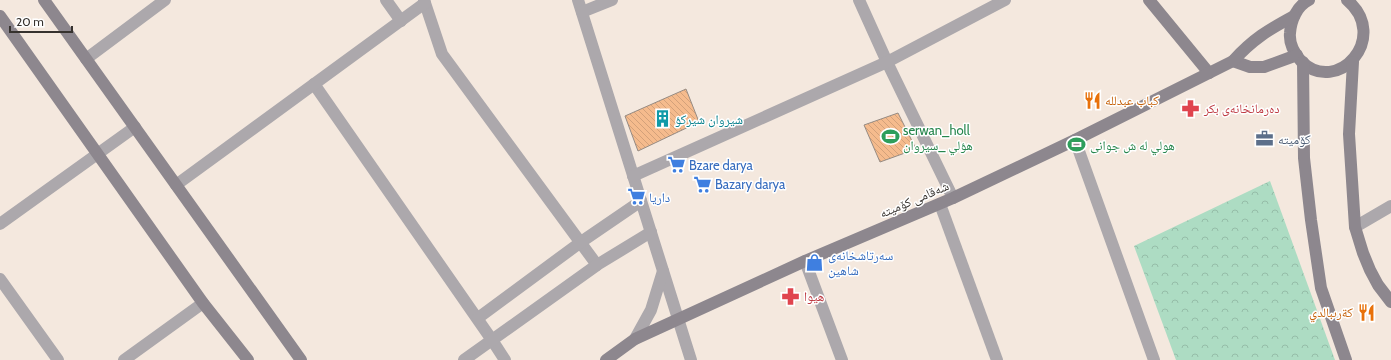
<svg xmlns="http://www.w3.org/2000/svg" width="1391" height="360" font-family="Cabin,'Noto Naskh Arabic',sans-serif">
	<style>
		.forest { fill: url(#forest-crowns) }
		.building { fill: url(#building-back-hatch); stroke: #968b83 }
		.lines { fill: none; stroke-linecap: round; stroke-linejoin: round }
		.street { stroke: #aca8ac; stroke-width: 12 }
		.secondary { stroke: #8d878e; stroke-width: 12 }
		.labels { text-anchor: middle; stroke-width: 3; stroke-linejoin: round; paint-order: stroke }
		.food-label { font-size: 13px; fill: #c56008; stroke: #fff; text-anchor: start }
		.health-label { font-size: 13px; fill: #be3a42; stroke: #fff; text-anchor: start }
		.culture-label { font-size: 13px; fill: #0d838f; stroke: #fff; text-anchor: start }
		.leisure-label { font-size: 13px; fill: #27864d; stroke: #fff; text-anchor: start }
		.service-label { font-size: 13px; fill: #4e5e75; stroke: #fff; text-anchor: start }
		.shop-label { font-size: 13px; fill: #366cbe; stroke: #fff; text-anchor: start }
		.street-label { font-size: 13px; fill: #36322e; stroke: #fff }
	</style>
	<defs>
		<pattern id="forest-crowns" width="20" height="18" patternUnits="userSpaceOnUse"><rect width="20" height="18" fill="#addcc3"/><path d="M2 6a3 3 0 1 1 6 0M12 15a3 3 0 1 1 6 0" fill="none" stroke="#95bda8"/></pattern>
		<pattern id="building-back-hatch" width="6" height="6" patternUnits="userSpaceOnUse"><rect width="6" height="6" fill="#f5bb8d"/><path d="M-1 5l2 2M0 0l6 6M5-1l2 2" fill="none" stroke="#d3a17a"/></pattern>
	</defs>
	<rect width="100%" height="100%" fill="#f4e8de"/>
	<!-- forest -->
	<path class="forest" d="M1270,181L1335,360H1176L1134,246Z"/>
	<!-- building -->
	<g class="building">
		<path d="M686,89L699,122L638,151L625,116Z"/>
		<path d="M898,113L916,149L880,162L864,125Z"/>
	</g>
	<g class="lines">
		<!-- street -->
		<g class="street">
			<path d="M386,0L401,21"/>
			<path d="M424,0L442,54L597,265"/>
			<path d="M578,0L691,360"/>
			<path d="M859,0L887,62L953,198"/>
			<path d="M582,12L612,0"/>
			<path d="M86,59L165,0"/>
			<path d="M314,84L492,340L505,360"/>
			<path d="M1075,140L1154,360"/>
			<path d="M633,176L887,62L1005,0"/>
			<path d="M176,185L425,3"/>
			<path d="M940,204L997,360"/>
			<path d="M0,224L135,127"/>
			<path d="M1355,227L1391,206"/>
			<path d="M805,261L842,360"/>
			<path d="M0,279L58,360"/>
			<path d="M478,318L581,242L641,201"/>
			<path d="M635,339L651,310L663,271"/>
			<path d="M124,360L203,303"/>
			<path d="M464,360L597,265L651,232"/>
		</g>
		<!-- secondary -->
		<g class="secondary">
			<path d="M44,0L301,360"/>
			<path d="M1149,0L1209,73"/>
			<path d="M1309,0C1297,6 1291,20 1290,33C1289,43 1294,53 1301,61C1337,97 1391,37 1347,0"/>
			<path d="M0,16L203,303L248,360"/>
			<path d="M1233,61L1250,67H1264L1297,55"/>
			<path d="M1303,62L1304,158L1311,220L1321,288L1346,360"/>
			<path d="M1353,62L1349,134L1355,227L1363,253L1370,270L1378,285L1391,302"/>
			<path d="M606,360L635,339L805,261L953,198L1075,140L1233,61C1253,39 1268,30 1294,16"/>
		</g>
	</g>
	<!-- icons -->
	<defs>
		<symbol id="restaurant-bare" viewBox="-9 -9 18 18"><path d="M-5-6h1v4h1v-4h1v4h1v-4h1v5L-1.5 .5V6h-2V.5L-5-1ZM5-6V6H3V1.5H1.5Q1.5-4 5-6Z" fill="#e8710a" stroke="#fff" stroke-width="2.5" paint-order="stroke"/></symbol>
		<symbol id="pharmacy-bare" viewBox="-9 -9 18 18"><path d="M-2-6h4v4h4v4h-4v4h-4v-4h-4v-4h4Z" fill="#e0444e" stroke="#fff" stroke-width="2.5" paint-order="stroke"/></symbol>
		<symbol id="building-bare" viewBox="-9 -9 18 18"><path d="M-4-6H4V6H1V3H-1V6H-4ZM-2.5-4.3h1.7v1.8h-1.7ZM.8-4.3h1.7v1.8H.8ZM-2.5-1h1.7V.8h-1.7ZM.8-1h1.7V.8H.8Z" fill="#0f9aa8" stroke="#fff" stroke-width="2.5" paint-order="stroke"/></symbol>
		<symbol id="stadium-bare" viewBox="-9 -9 18 18"><path d="M0-5a6.5 5 0 1 0 0 10a6.5 5 0 1 0 0-10ZM-3.5-1.8h7v3.6h-7Z" fill="#2e9e5b" stroke="#fff" stroke-width="2.5" paint-order="stroke"/></symbol>
		<symbol id="office-bare" viewBox="-9 -9 18 18"><path d="M-6-3h4V-5.5h4V-3h4V5H-6ZM-1-4.5V-3h2v-1.5ZM-6 0V1H6V0Z" fill="#5c6f8a" stroke="#fff" stroke-width="2.5" paint-order="stroke"/></symbol>
		<symbol id="supermarket-bare" viewBox="-9 -9 18 18"><path d="M-6-5.5h2.5l.6 2H6L4.5 2H-2.5L-4.4-4H-6ZM-1.5 3.2a1.3 1.3 0 1 0 .1 0ZM3 3.2a1.3 1.3 0 1 0 .1 0Z" fill="#3f7fe0" stroke="#fff" stroke-width="2.5" paint-order="stroke"/></symbol>
		<symbol id="shop-bare" viewBox="-9 -9 18 18"><path d="M-5-2.5h2.3a2.7 3.5 0 0 1 5.4 0H5L5.5 6h-11ZM-1.5-2.5h3a1.5 2.3 0 0 0-3 0Z" fill="#3f7fe0" stroke="#fff" stroke-width="2.5" paint-order="stroke"/></symbol>
	</defs>
	<g fill-rule="evenodd">
		<use href="#restaurant-bare" x="1080" y="88" width="25" height="25"/>
		<use href="#pharmacy-bare" x="1178" y="96" width="25" height="25"/>
		<use href="#building-bare" x="650" y="106" width="25" height="25"/>
		<use href="#stadium-bare" x="878" y="124" width="25" height="25"/>
		<use href="#office-bare" x="1252" y="126" width="25" height="25"/>
		<use href="#stadium-bare" x="1064" y="132" width="25" height="25"/>
		<use href="#supermarket-bare" x="664" y="152" width="25" height="25"/>
		<use href="#supermarket-bare" x="690" y="172" width="25" height="25"/>
		<use href="#supermarket-bare" x="624" y="184" width="25" height="25"/>
		<use href="#shop-bare" x="802" y="250" width="25" height="25"/>
		<use href="#pharmacy-bare" x="778" y="284" width="25" height="25"/>
		<use href="#restaurant-bare" x="1354" y="300" width="25" height="25"/>
	</g>
	<g class="labels">
		<!-- food labels -->
		<g class="food-label">
			<text x="1105" y="105">كباب عبدلله</text>
			<text x="1353" y="317" text-anchor="end">كةرىبالدي</text>
		</g>
		<!-- health labels -->
		<g class="health-label">
			<text x="1204" y="113">دەرمانخانەی بکر</text>
			<text x="804" y="301">هیوا</text>
		</g>
		<!-- culture labels -->
		<g class="culture-label">
			<text x="675" y="124">شيروان شيركؤ</text>
		</g>
		<!-- leisure labels -->
		<g class="leisure-label">
			<text x="903" y="135">serwan_holl<tspan x="903" dy="15">هؤلي _سيروان</tspan></text>
			<text x="1090" y="150">هولي له ش جوانى</text>
		</g>
		<!-- service labels -->
		<g class="service-label">
			<text x="1278" y="144">کۆمیتە</text>
		</g>
		<!-- shop labels -->
		<g class="shop-label">
			<text x="689" y="170">Bzare darya</text>
			<text x="715" y="189">Bazary darya</text>
			<text x="649" y="202">داريا</text>
			<text x="828" y="260">سەرتاشخانەی<tspan x="828" dy="15">شاهین</tspan></text>
		</g>
		<!-- street labels -->
		<g class="street-label">
			<text transform="translate(914 199) rotate(-23)" y="5">شەقامی کۆمیتە</text>
		</g>
	</g>
	<!-- scale -->
	<path d="M10 26v6h62v-6" fill="none" stroke="#36322e" stroke-width="2"/>
	<text x="16" y="26" font-size="12" fill="#36322e" stroke="#ffffff" stroke-width="3" paint-order="stroke">20 m</text>
</svg>
